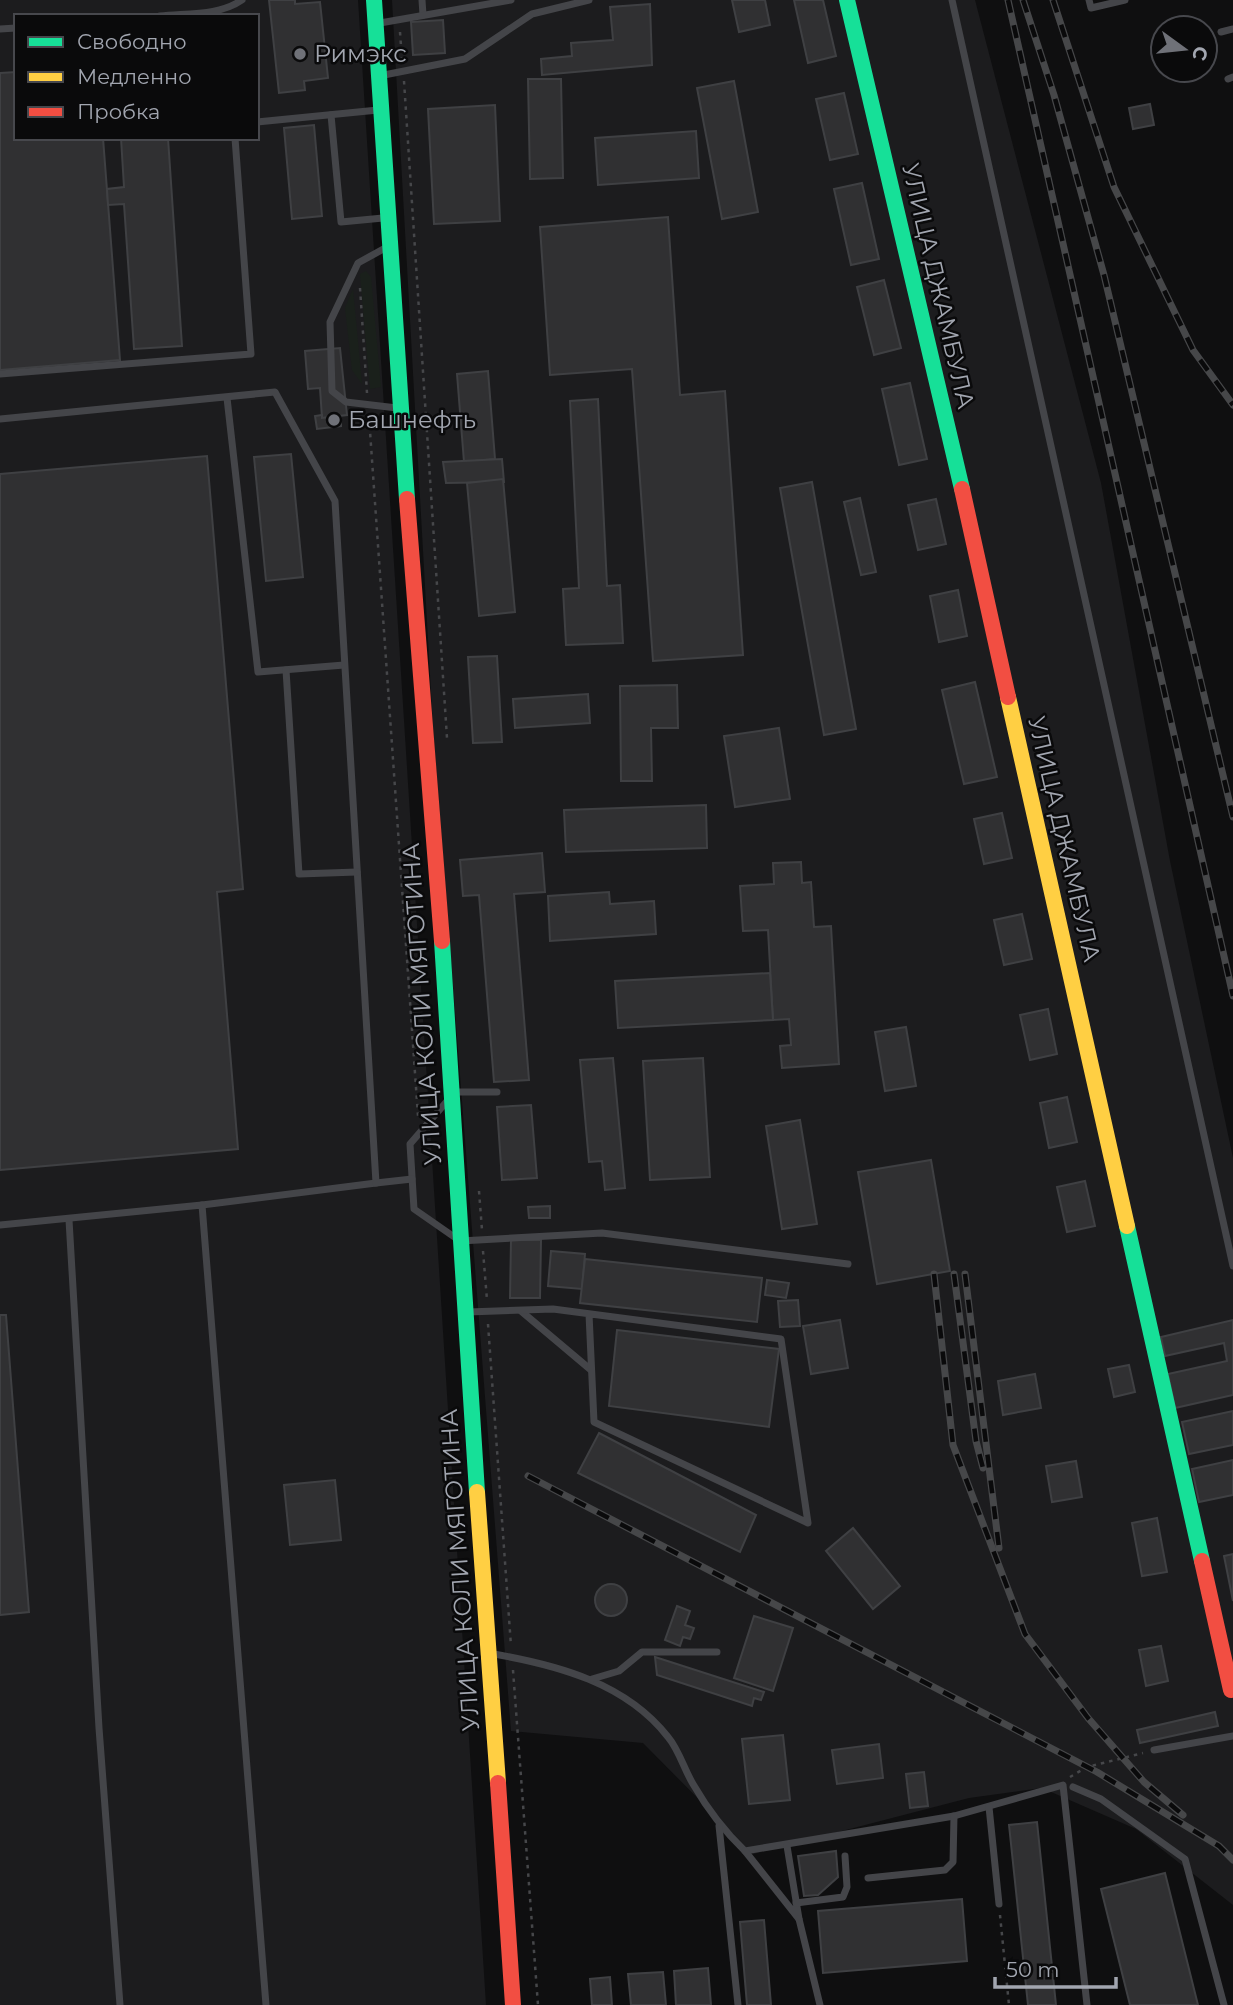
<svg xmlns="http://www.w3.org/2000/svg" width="1233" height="2005" font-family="Montserrat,sans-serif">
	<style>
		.built { fill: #1c1c1e; fill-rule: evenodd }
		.green { fill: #1a201b }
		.building { fill: #303032; stroke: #3f4043; stroke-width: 2 }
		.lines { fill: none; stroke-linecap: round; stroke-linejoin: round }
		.path { stroke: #46474a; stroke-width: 2.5; stroke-dasharray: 3.5 5; stroke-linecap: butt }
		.lane { stroke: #444549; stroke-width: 7 }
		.fast { stroke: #16e098; stroke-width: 16 }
		.slow { stroke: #ffcf43; stroke-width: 16 }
		.jam { stroke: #f24e42; stroke-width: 16 }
		.rail-casing { stroke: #464749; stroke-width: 7 }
		.rail { stroke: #0a0a0b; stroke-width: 4.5; stroke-dasharray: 13; stroke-linecap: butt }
		.poi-dot { fill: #6f7178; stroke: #0a0a0b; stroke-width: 2.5 }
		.labels { text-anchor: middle; stroke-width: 5; stroke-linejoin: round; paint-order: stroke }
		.poi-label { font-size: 24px; fill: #a2a6b0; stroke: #0a0a0b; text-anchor: start }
		.street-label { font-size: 24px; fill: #a2a6b0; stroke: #0a0a0b }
	</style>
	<rect width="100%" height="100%" fill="#0f0f10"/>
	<!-- built -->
	<g class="built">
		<path d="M0,0H358L486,2005H0ZM16,16H257V138H16Z"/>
		<path d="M392,0H975L1101,483L1170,861L1233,1158V1905L1136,1829L1042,1788L969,1798L753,1854L643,1743L511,1731L433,728Z"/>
	</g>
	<!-- green -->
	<g class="green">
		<path d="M366,271L371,277L381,387L370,389L360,274Z"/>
		<path d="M353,289L362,384L352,370L345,308Z"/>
	</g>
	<!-- building -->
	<g class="building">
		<path d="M269,0H295V4L320,2L328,78L304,81L305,90L279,93Z"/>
		<path d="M732,0H765L770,25L739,32Z"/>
		<path d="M794,0H823L836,56L808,63Z"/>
		<path d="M650,4L652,65L542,75L541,59L572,56L571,43L613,40L610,7Z"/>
		<path d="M443,20L445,53L413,55L411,22Z"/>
		<path d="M16,72V138H103L120,360L0,370V73Z"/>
		<path d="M528,79H561L563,178L530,179Z"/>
		<path d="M734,81L758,212L722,219L697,88Z"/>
		<path d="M844,93L858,154L830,160L816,99Z"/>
		<path d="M1150,104L1154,125L1133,129L1129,108Z"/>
		<path d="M495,105L500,221L434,224L428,109Z"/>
		<path d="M314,125L322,216L292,219L284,128Z"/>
		<path d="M696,131L699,178L598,185L595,138Z"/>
		<path d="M121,138H168L182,346L134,349L124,204L108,205L107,189L124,187Z"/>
		<path d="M862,183L879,259L851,265L834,189Z"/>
		<path d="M668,217L680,395L725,391L743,655L653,661L632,369L550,375L540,227Z"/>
		<path d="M884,280L901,348L874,355L857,287Z"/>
		<path d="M340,348L347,415L322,418L320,388L308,389L305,351Z"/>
		<path d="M488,371L495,459L464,462L457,374Z"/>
		<path d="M910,383L927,459L899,465L882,389Z"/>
		<path d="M598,399L607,586L620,585L623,643L566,645L563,589L579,588L570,401Z"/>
		<path d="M322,415V418L341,416V426L317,429L315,416Z"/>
		<path d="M291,454L303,577L266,581L254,457Z"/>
		<path d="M207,456L243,889L217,892L238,1149L0,1170V474Z"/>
		<path d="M502,459L504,482L446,483L443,462Z"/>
		<path d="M503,479L515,612L479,616L467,483Z"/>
		<path d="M812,482L856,729L824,735L780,488Z"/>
		<path d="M860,498L876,572L861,575L844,502Z"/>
		<path d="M936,499L946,544L918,550L908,505Z"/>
		<path d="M958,590L967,636L939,642L930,596Z"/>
		<path d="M497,656L502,742L473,743L468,657Z"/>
		<path d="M975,682L997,777L964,784L942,690Z"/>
		<path d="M677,685L678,728H651L652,781H621L620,686Z"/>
		<path d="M588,694L590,723L515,728L513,699Z"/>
		<path d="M779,728L790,799L735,807L724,736Z"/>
		<path d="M706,805L707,848L566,852L564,810Z"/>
		<path d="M1002,813L1012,858L984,864L974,819Z"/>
		<path d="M542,853L545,892L514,894L529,1080L494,1082L479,895L463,896L460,860Z"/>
		<path d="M801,862L802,883L811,882L814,927L831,926L839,1064L782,1068L780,1046L791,1045L789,1019L773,1020L768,930L743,931L740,886L774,884L773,863Z"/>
		<path d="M609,892L610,904L654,901L656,934L550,941L548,896Z"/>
		<path d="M1022,914L1032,959L1004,965L994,920Z"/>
		<path d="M770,973L773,1020L618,1028L615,981Z"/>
		<path d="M1048,1009L1057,1054L1030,1060L1020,1015Z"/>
		<path d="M906,1027L916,1086L885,1091L875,1032Z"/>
		<path d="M613,1058L625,1188L605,1190L602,1161L589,1162L580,1060Z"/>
		<path d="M703,1058L710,1177L650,1180L643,1061Z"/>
		<path d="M1067,1097L1077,1142L1049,1148L1040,1103Z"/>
		<path d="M531,1105L537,1178L502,1180L497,1107Z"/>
		<path d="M800,1120L817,1224L782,1229L766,1126Z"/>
		<path d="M931,1160L950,1271L877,1284L858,1172Z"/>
		<path d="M1085,1181L1095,1226L1067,1232L1057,1187Z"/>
		<path d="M550,1206V1218H529L528,1207Z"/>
		<path d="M511,1240H541L540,1298H510Z"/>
		<path d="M551,1251L585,1254L582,1289L548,1286Z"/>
		<path d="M585,1259L762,1278L757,1322L580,1303Z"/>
		<path d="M767,1280L789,1283L786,1298L765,1295Z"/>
		<path d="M798,1300L800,1326L780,1327L778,1301Z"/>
		<path d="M0,1315H6L29,1612L0,1615Z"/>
		<path d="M840,1320L848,1368L811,1374L803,1326Z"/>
		<path d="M1233,1320V1395L1175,1408L1168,1374L1227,1361L1224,1343L1165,1356L1161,1337Z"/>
		<path d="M617,1330L779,1349L769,1427L609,1406Z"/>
		<path d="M1129,1365L1135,1392L1114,1397L1108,1369Z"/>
		<path d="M1035,1374L1041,1408L1003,1415L998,1381Z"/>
		<path d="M1233,1411V1445L1189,1454L1182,1422Z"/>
		<path d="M599,1433L756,1515L740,1552L578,1473Z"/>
		<path d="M1233,1460V1495L1199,1502L1192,1469Z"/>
		<path d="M1076,1461L1082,1497L1052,1502L1046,1466Z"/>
		<path d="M335,1480L341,1540L290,1545L284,1485Z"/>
		<path d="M1157,1518L1167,1572L1142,1576L1132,1523Z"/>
		<path d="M853,1528L900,1586L873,1609L826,1551Z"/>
		<path d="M1233,1554V1601L1224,1556Z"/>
		<circle cx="611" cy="1600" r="16"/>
		<path d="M677,1606L690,1611L685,1625L694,1628L690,1639L683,1637L680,1646L665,1640Z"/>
		<path d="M754,1616L793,1628L773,1691L734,1678Z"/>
		<path d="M1161,1646L1168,1681L1146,1686L1139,1650Z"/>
		<path d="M655,1657L764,1692L761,1700L754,1698L752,1706L657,1675Z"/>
		<path d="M1215,1712L1218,1726L1140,1743L1137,1730Z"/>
		<path d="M783,1735L790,1800L749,1804L742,1739Z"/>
		<path d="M879,1744L883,1778L837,1784L832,1750Z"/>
		<path d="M924,1772L928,1806L910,1808L906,1774Z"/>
		<path d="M1037,1822L1056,2005H1028L1009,1825Z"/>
		<path d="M836,1851L838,1877L818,1895L804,1896L798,1856Z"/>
		<path d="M1165,1873L1198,2005H1130L1101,1889Z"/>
		<path d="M962,1899L967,1961L823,1973L818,1911Z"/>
		<path d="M764,1920L771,2005H747L740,1922Z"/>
		<path d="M708,1968L711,2005H676L674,1971Z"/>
		<path d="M663,1972L666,2005H631L628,1974Z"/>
		<path d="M610,1977L612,2005H592L590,1979Z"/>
	</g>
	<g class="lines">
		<!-- path -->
		<g class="path">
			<path d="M400,32L402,60"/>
			<path d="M404,81L447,738"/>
			<path d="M360,288L367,393"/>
			<path d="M369,417L418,1116"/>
			<path d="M479,1191L482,1230"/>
			<path d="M483,1251L487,1300"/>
			<path d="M488,1324L511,1646"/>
			<path d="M513,1670L538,2005"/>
			<path d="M1070,1777L1087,1767L1143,1753"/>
			<path d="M1000,1915L1009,2005"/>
		</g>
		<!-- lane -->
		<g class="lane">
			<path d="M422,0L423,15"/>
			<path d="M952,0L1233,1266"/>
			<path d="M1089,0L1091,8L1125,0"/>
			<path d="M160,16C187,13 219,16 242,0"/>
			<path d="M380,23L511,0"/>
			<path d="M0,29L16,28"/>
			<path d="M1221,32L1233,29"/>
			<path d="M384,75L465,59L532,14L589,0"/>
			<path d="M1228,79L1233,77"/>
			<path d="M331,115L341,222L383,218"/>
			<path d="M257,122L378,110"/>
			<path d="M387,247L358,263L330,322L332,391L346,402L397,408"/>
			<path d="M0,374L251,354L235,138"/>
			<path d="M227,398L258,672L344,665"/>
			<path d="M0,419L275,392L335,501L376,1183L202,1205"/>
			<path d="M286,670L299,874L357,872"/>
			<path d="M456,1092H497"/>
			<path d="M448,1100L410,1144L414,1209L460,1241L602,1233L848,1264"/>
			<path d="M376,1183L412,1179"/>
			<path d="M69,1220L99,1728L120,2005"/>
			<path d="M0,1225L202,1205L266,2005"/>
			<path d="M521,1311L591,1370"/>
			<path d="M468,1312L553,1309L781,1339L808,1523L594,1422L589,1314"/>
			<path d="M494,1654C557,1665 626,1683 668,1737C679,1750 684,1769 693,1784C708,1810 723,1830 745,1851L954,1816L1063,1785L1087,2005"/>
			<path d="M592,1679L619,1671L642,1652H717"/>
			<path d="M1154,1750L1233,1736"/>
			<path d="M1073,1787L1101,1799L1185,1859L1224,2005"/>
			<path d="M989,1807L999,1904"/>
			<path d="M719,1826L738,2005"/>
			<path d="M745,1851L799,1919L787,1846"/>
			<path d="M868,1878L945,1870L953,1862L954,1816"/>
			<path d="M796,1903L843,1897L847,1887L845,1856"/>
			<path d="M799,1919L820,2005"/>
		</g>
		<!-- fast -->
		<g class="fast">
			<path d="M374,0L407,499"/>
			<path d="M847,0L962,489"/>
			<path d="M442,941L477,1492"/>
			<path d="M1127,1226L1202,1561"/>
		</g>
		<!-- slow -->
		<g class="slow">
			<path d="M1008,697L1127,1226"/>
			<path d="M477,1492L498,1783"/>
		</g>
		<!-- jam -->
		<g class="jam">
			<path d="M962,489L1008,697"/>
			<path d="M407,499L442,941"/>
			<path d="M1202,1561L1231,1690"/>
			<path d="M498,1783L513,2005"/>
		</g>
		<defs>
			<g id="rail">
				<path d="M1008,0L1233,996"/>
				<path d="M1023,0L1054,95L1104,275L1233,817"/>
				<path d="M1053,0L1114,187L1193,350L1233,405"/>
				<path d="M934,1274L953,1445L1025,1634L1088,1718L1144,1782L1183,1815"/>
				<path d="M954,1274L976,1441L983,1468"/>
				<path d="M965,1274L999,1548"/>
				<path d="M528,1476L1097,1772L1219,1846L1233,1860"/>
			</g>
		</defs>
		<!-- rail casing -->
		<use href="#rail" class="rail-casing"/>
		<!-- rail -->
		<use href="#rail" class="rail"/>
	</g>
	<!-- markers -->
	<g class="poi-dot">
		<circle cx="300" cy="54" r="7"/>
		<circle cx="334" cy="420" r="7"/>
	</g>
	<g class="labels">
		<!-- poi labels -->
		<g class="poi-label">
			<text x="314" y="62">Римэкс</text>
			<text x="348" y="428">Башнефть</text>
		</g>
		<!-- street labels -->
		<g class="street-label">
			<text transform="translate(938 286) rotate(77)" y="8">УЛИЦА ДЖАМБУЛА</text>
			<text transform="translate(1064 839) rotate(77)" y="8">УЛИЦА ДЖАМБУЛА</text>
			<text transform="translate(422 1004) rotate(-94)" y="8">УЛИЦА КОЛИ МЯГОТИНА</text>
			<text transform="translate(460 1570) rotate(-94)" y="8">УЛИЦА КОЛИ МЯГОТИНА</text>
		</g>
	</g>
	<!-- legend -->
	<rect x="14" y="14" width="245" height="126" fill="#0a0a0b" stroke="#47484d" stroke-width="2"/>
	<rect x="28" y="37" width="35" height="10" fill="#16e098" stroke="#47484d" stroke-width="2"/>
	<text x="77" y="49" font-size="21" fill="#a2a6b0">Свободно</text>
	<rect x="28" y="72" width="35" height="10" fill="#ffcf43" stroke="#47484d" stroke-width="2"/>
	<text x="77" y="84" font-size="21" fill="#a2a6b0">Медленно</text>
	<rect x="28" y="107" width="35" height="10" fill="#f24e42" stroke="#47484d" stroke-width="2"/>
	<text x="77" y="119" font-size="21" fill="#a2a6b0">Пробка</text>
	<!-- north arrow -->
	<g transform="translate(1184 49) rotate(105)"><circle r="33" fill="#0a0a0b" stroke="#47484d" stroke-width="2"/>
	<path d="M0-5L12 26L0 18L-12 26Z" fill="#6f7178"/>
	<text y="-10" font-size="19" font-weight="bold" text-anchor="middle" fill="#a2a6b0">С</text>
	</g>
	<!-- scale -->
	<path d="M995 1977v10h121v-10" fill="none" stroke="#a2a6b0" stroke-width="3.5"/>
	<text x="1006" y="1977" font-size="21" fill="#a2a6b0" stroke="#0a0a0b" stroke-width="5" paint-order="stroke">50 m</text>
</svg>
